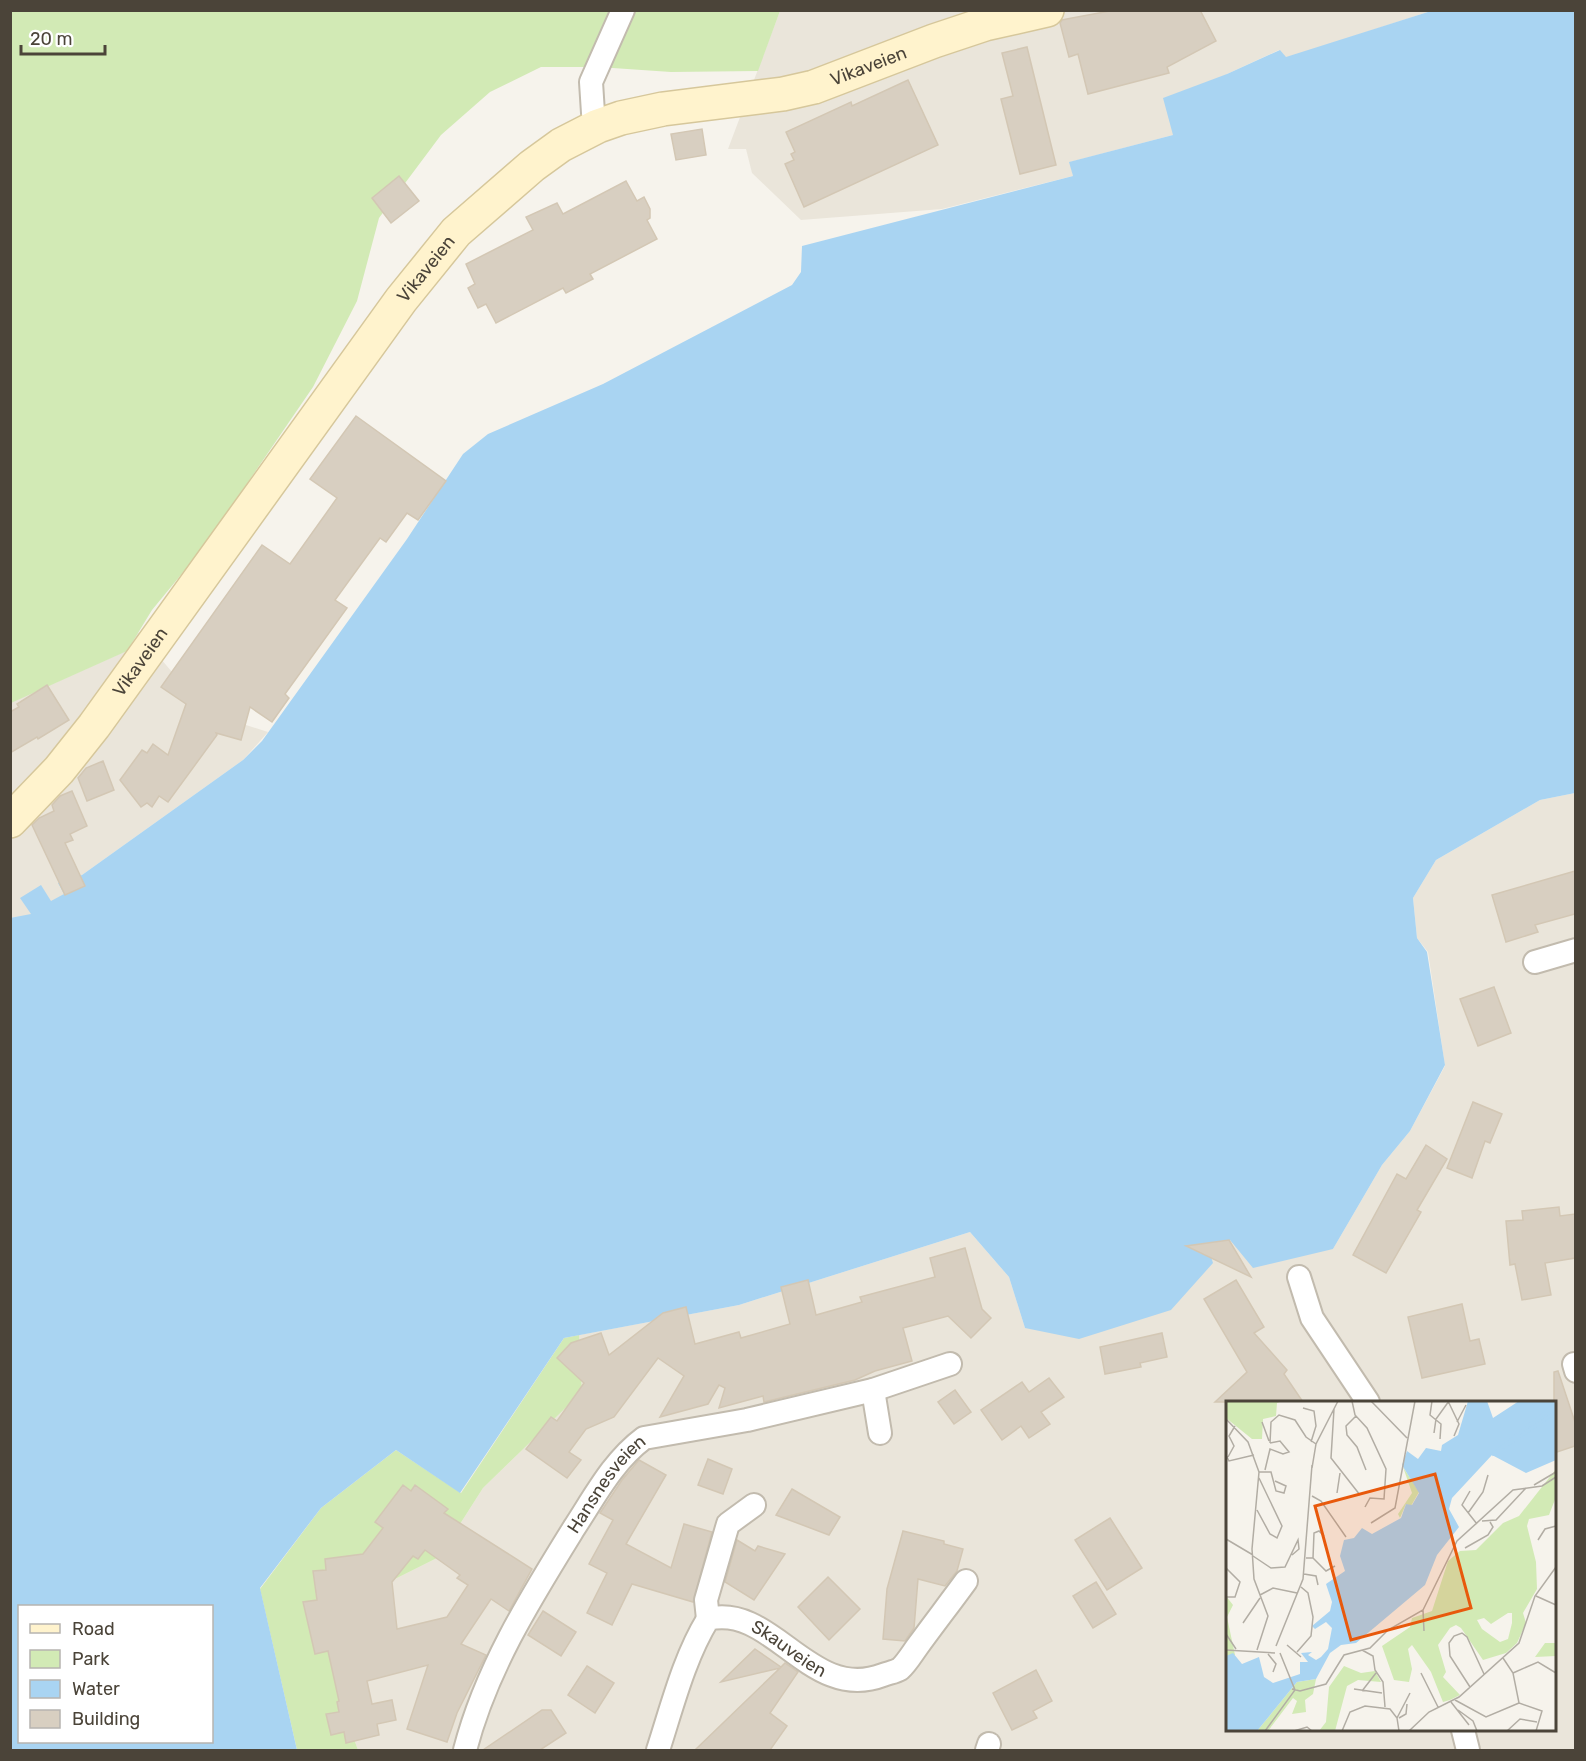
<svg xmlns="http://www.w3.org/2000/svg" width="1586" height="1761" font-family="Rubik,sans-serif">
	<style>
		.residential { fill: #eae5da; fill-rule: evenodd }
		.green { fill: #d2eab5 }
		.water { fill: #a9d4f2; fill-rule: evenodd }
		.building { fill: #d8cfc1; stroke: #d3c7b4; stroke-width: 1.5; fill-rule: evenodd }
		.lines { fill: none; stroke-linecap: round; stroke-linejoin: round }
		.minor-casing { stroke: #c2bbae; stroke-width: 26 }
		.secondary-casing { stroke: #d6c79b; stroke-width: 36 }
		.minor { stroke: #fff; stroke-width: 22 }
		.secondary { stroke: #fff3cd; stroke-width: 33 }
		.labels { text-anchor: middle; stroke-width: 4.5; stroke-linejoin: round; paint-order: stroke }
		.street-label { font-size: 18px; fill: #4b4439; stroke: #fff }
		.inset-river { fill: none; stroke: #a9d4f2; stroke-width: 3 }
		.inset-road { fill: none; stroke: #b2ada4; stroke-width: 1.5 }
		.view { fill: #e8590c; fill-opacity: 0.15; stroke: #e8590c; stroke-width: 3 }
		.inset-edge { fill: none; stroke: #4b4439; stroke-width: 3 }
	</style>
	<rect width="100%" height="100%" fill="#f6f3ec"/>
	<!-- residential -->
	<g class="residential">
		<path d="M780,11H1431L1286,58L1279,50L1227,74L1173,135L1070,162L1073,176L942,209L801,220L752,173L746,149H728Z"/>
		<path d="M138,632L206,712L268,732L243,760L82,875L59,883L65,894L51,902L41,886L31,915L11,918L10,703L126,651Z"/>
		<path d="M1575,793V1750H358L350,1728L345,1604L439,1557L483,1488L582,1392L579,1335L739,1305L970,1232L1009,1277L1025,1328L1207,1244L1230,1240L1333,1249L1382,1165L1410,1131L1445,1066L1428,952L1417,938L1413,898L1436,860L1540,800ZM1228,1402H1554V1730H1228Z"/>
	</g>
	<!-- green -->
	<g class="green">
		<path d="M10,11H780L758,71L671,72L598,67H541L490,92L441,135L379,218L357,301L313,387L203,548L152,610L127,651L11,703Z"/>
		<path d="M579,1335L582,1392L483,1488L439,1557L345,1604L350,1728L358,1750H297L260,1589L321,1508L396,1450L461,1493L564,1338Z"/>
	</g>
	<!-- water -->
	<path class="water" d="M1431,11H1575V793L1540,800L1436,860L1413,898L1417,938L1427,952L1445,1065L1410,1131L1382,1165L1333,1249L1253,1268L1230,1240L1207,1244L1213,1263L1171,1310L1079,1339L1025,1328L1009,1277L970,1232L739,1305L564,1338L460,1493L396,1450L321,1508L260,1588L297,1750H11L10,918L31,914L20,898L41,885L51,901L64,894L58,883L82,875L243,760L262,741L407,539L463,454L488,434L603,384L792,285L801,272L802,246L1073,176L1069,162L1173,135L1163,98L1227,74L1280,50L1286,57ZM20,1606H212V1742H20Z"/>
	<!-- building -->
	<g class="building">
		<path d="M1115,10H1200L1216,41L1167,67L1169,73L1088,94L1078,54L1069,57L1060,23L1062,20L1072,18Z"/>
		<path d="M1027,47L1056,165L1020,174L1001,99L1013,96L1002,53Z"/>
		<path d="M908,80L938,145L804,207L785,164L794,160L791,154L795,152L786,132L851,102L852,106Z"/>
		<path d="M702,129L706,155L676,160L671,134Z"/>
		<path d="M399,176L419,201L391,223L372,198Z"/>
		<path d="M626,181L637,201L644,197L650,209V218L647,220L657,239L590,274L593,279L566,293L563,288L496,323L486,304L478,308L468,288L475,284L466,264L533,230L526,217L557,203L563,214Z"/>
		<path d="M356,416L446,481L418,520L407,513L386,542L380,538L335,600L347,608L285,694L289,698L272,722L250,707L241,740L216,733L217,735L168,802L159,796L152,807L147,803L141,807L120,780L142,750L147,753L153,744L168,755L186,704L161,687L262,545L290,564L337,498L310,479Z"/>
		<path d="M47,685L69,720L38,739L37,737L10,753V712L19,707L17,704Z"/>
		<path d="M103,761L114,790L87,801L78,778L86,768Z"/>
		<path d="M72,791L87,826L70,834L73,840L65,843L85,886L65,895L32,825L39,818L54,811L52,805L60,796Z"/>
		<path d="M1575,871V914L1535,925L1538,932L1506,942L1492,895Z"/>
		<path d="M1494,987L1511,1033L1478,1046L1460,999Z"/>
		<path d="M1473,1102L1502,1114L1490,1143L1485,1141L1472,1178L1447,1168Z"/>
		<path d="M1426,1145L1447,1159L1417,1210L1421,1212L1386,1273L1353,1255L1397,1174L1406,1179Z"/>
		<path d="M1559,1207L1560,1216L1575,1214V1258L1545,1263L1551,1295L1522,1300L1515,1264L1510,1265L1506,1221L1523,1220L1522,1211Z"/>
		<path d="M1229,1240L1251,1277L1186,1246Z"/>
		<path d="M965,1248L982,1309L991,1318L971,1338L948,1316L903,1328L912,1361L875,1371L855,1380L764,1402L763,1396L719,1408L725,1388L719,1385L708,1404L660,1417L684,1376L658,1358L614,1417L586,1429L569,1452L581,1460L567,1478L526,1449L551,1417L557,1421L584,1383L557,1358L571,1343L601,1333L609,1355L663,1313L686,1307L695,1344L739,1332L741,1338L790,1324L781,1287L808,1280L816,1315L862,1302L860,1297L935,1277L930,1258Z"/>
		<path d="M1236,1280L1264,1327L1254,1333L1287,1370L1284,1374L1303,1402H1215L1247,1372L1204,1299Z"/>
		<path d="M1462,1304L1470,1341L1479,1339L1485,1364L1422,1378L1408,1317Z"/>
		<path d="M1162,1333L1167,1357L1140,1363L1141,1367L1105,1374L1100,1347Z"/>
		<path d="M1558,1371L1575,1422V1446L1554,1453V1372Z"/>
		<path d="M1049,1378L1064,1397L1041,1412L1050,1424L1029,1438L1021,1426L1002,1440L981,1410L1022,1382L1029,1392Z"/>
		<path d="M955,1390L971,1412L954,1424L938,1402Z"/>
		<path d="M708,1459L732,1469L723,1494L698,1485Z"/>
		<path d="M639,1460L666,1475L626,1544L671,1568L684,1524L712,1532L693,1602L632,1584L612,1625L587,1613L607,1573L589,1564L613,1520L600,1513L622,1480Z"/>
		<path d="M403,1485L411,1491L415,1485L448,1509L444,1513L532,1569L509,1611L491,1599L461,1644L486,1655L457,1713L447,1742L407,1729L428,1665L367,1681L372,1704L392,1700L396,1720L377,1724L379,1735L346,1743L344,1732L331,1735L326,1714L339,1712L337,1702L339,1701L328,1651L315,1654L303,1602L317,1600L313,1571L326,1570L325,1559L363,1554L383,1528L375,1522ZM425,1550L460,1575L457,1578L468,1585L447,1617L397,1629L392,1582L413,1556L418,1559Z"/>
		<path d="M792,1489L840,1517L829,1535L776,1515Z"/>
		<path d="M1110,1518L1142,1568L1107,1590L1075,1540Z"/>
		<path d="M903,1531L944,1541V1544L963,1549L957,1571L945,1586L918,1579L914,1628L905,1641L883,1639L887,1589Z"/>
		<path d="M737,1540L755,1551L758,1546L785,1554L754,1600L725,1582Z"/>
		<path d="M828,1577L860,1609L829,1640L798,1607Z"/>
		<path d="M1096,1582L1116,1614L1093,1628L1073,1596Z"/>
		<path d="M543,1611L576,1632L561,1656L528,1635Z"/>
		<path d="M755,1649L781,1667L785,1663L798,1672L770,1713L787,1726L770,1750H695L780,1668L721,1682Z"/>
		<path d="M587,1666L614,1683L595,1713L568,1695Z"/>
		<path d="M1036,1670L1052,1701L1033,1711L1037,1718L1012,1730L993,1693Z"/>
		<path d="M542,1710H551L566,1733L540,1750H483Z"/>
	</g>
	<g class="lines">
		<defs>
			<g id="minor">
				<path d="M598,126L593,113L591,82L623,10"/>
				<path d="M1535,962L1576,950"/>
				<path d="M1299,1277L1312,1318L1368,1402"/>
				<path d="M1574,1364L1576,1371"/>
				<path d="M873,1390L880,1433"/>
				<path d="M708,1619L706,1600L728,1524L754,1505"/>
				<path d="M1463,1730L1468,1750"/>
				<path id="s1" d="M465,1750C486,1669 530,1599 574,1528C595,1496 613,1461 644,1438L747,1420L873,1390L950,1364"/>
				<path id="s2" d="M658,1750C672,1707 684,1658 708,1619C773,1603 810,1703 883,1675C888,1673 895,1672 900,1669C906,1664 912,1654 917,1647C933,1625 950,1603 966,1581"/>
				<path d="M987,1750L989,1744"/>
			</g>
			<g id="secondary">
				<path id="s3" d="M10,821L59,770L94,726L401,300L456,232L532,166L561,145L598,126L621,118L663,109L783,94L814,87L934,41L985,24L1047,10"/>
			</g>
		</defs>
		<!-- minor casing -->
		<use href="#minor" class="minor-casing"/>
		<!-- secondary casing -->
		<use href="#secondary" class="secondary-casing"/>
		<!-- minor -->
		<use href="#minor" class="minor"/>
		<!-- secondary -->
		<use href="#secondary" class="secondary"/>
	</g>
	<g class="labels">
		<!-- street labels -->
		<g class="street-label">
			<text dy="6" stroke="none"><textPath href="#s3" startOffset="1196">Vikaveien</textPath></text>
			<text dy="6" stroke="none"><textPath href="#s3" startOffset="692">Vikaveien</textPath></text>
			<text dy="6" stroke="none"><textPath href="#s3" startOffset="206">Vikaveien</textPath></text>
			<text dy="6" stroke="none"><textPath href="#s1" startOffset="303">Hansnesveien</textPath></text>
			<text dy="6" stroke="none"><textPath href="#s2" startOffset="230">Skauveien</textPath></text>
		</g>
	</g>
	<!-- overview -->
	<g transform="translate(1226 1401)">
		<rect width="330" height="330" fill="#f6f3ec"/>
		<path d="M0,0H57L51,2L50,15L37,18L36,38H26L0,17ZM177,66L193,91L185,105L180,103L174,117L172,113L186,92ZM330,68V96L323,114L303,118L301,125L310,161L311,188L297,212L300,222L291,242L280,252L257,259L235,227L230,224L224,227L212,244L220,271L217,276L234,294L224,299L217,301L205,271L186,244L182,248L186,268L183,281L168,279L156,245L184,226L186,217L206,210L222,160L234,150L250,149L277,122L293,115ZM282,212H286V222L282,238L274,241L256,228L251,219L258,217L265,223ZM0,195L7,204L1,216L9,254L0,255ZM319,242H330V255L309,256ZM118,265L135,272L149,270L155,281L132,279L121,285L109,330H93L100,321L103,286ZM90,278L87,293L79,299L80,311L66,313L71,300L67,297L42,330H31L71,281Z" fill="#d2eab5" fill-rule="evenodd"/>
		<path d="M242,0H261L267,17L293,0H330V59L300,72L266,54L226,97L223,108L233,126L211,154L199,184L130,242L115,244L104,252L90,278L71,281L31,330H0V255L7,252L16,263L33,256L38,276L47,282L74,273V261H82L75,252L86,251L82,254L90,259L95,256L102,248L106,227L100,221L89,228L86,225L104,210L106,201L100,183L119,170L114,155L118,139L128,137L136,127L146,133L175,117L180,103L186,104L193,92L176,64L181,50L192,58L200,47L215,50L216,44L232,34Z" fill="#a9d4f2"/>
		<path class="inset-river" d="M277,47L330,11M266,54L330,3"/>
		<path class="inset-road" d="M126,0L129,14L141,27L160,68L158,98L144,97L139,106M145,0L181,37M206,0L204,14L215,23L214,38M222,0L233,23L228,35M77,7L88,10L90,25L85,41M108,8L105,57L134,94M130,15L120,25L121,34L131,46L140,69M0,18L22,41L33,71H45L50,90L58,92L60,85L49,80M36,21L43,40M231,21L240,4M208,32L210,18L223,0M44,42L45,21L53,14L69,19L80,36L90,43M0,54L3,60L28,54M2,56L8,45L3,35L9,25M86,67L90,43L112,0M39,69L44,48L57,53L63,51L54,40L44,42M308,84L330,71M244,90L236,104L251,123M111,92L114,72M86,95L95,100L120,136M31,109L44,133L51,137L56,125L33,77M242,112L257,91L262,74M256,120L270,119L300,87M145,122L169,107L189,0M0,138L27,154M312,139L319,128L330,125M239,147L262,134L267,126L264,121M27,155L45,167L59,166L72,139L73,148L66,154M80,157H87L88,132L93,130L98,135M87,157L100,170L109,165M0,167L14,181L9,196H0M78,173L90,175L92,184M34,194L47,187L71,192M310,195L330,204M197,209L198,230M17,222L34,197M0,233L10,248M61,244L75,256M50,245L77,178L86,64M0,249L49,252M31,249L42,215L28,178L26,148L33,71M136,249L147,255L149,269L157,281L159,306M71,251L85,235L87,216L82,192L75,186M42,253L50,263L47,271M277,257L287,272L293,302L316,310L310,330M195,272L212,306M287,272L312,261L330,272M244,286L224,255L223,242L228,235L236,232L241,236L258,273M66,288L74,290L100,283L118,254L144,247L162,229L197,209L231,140L287,89L316,85L330,76M128,288L156,292M136,290L150,272M229,299L260,316L293,302M225,301L243,324M232,309L247,320L251,330M171,317L184,292M173,317L180,313L181,303M39,330L69,289L54,252M68,330L81,326L86,330M116,330L124,311L139,305L164,308L171,317L173,330M183,330L203,311L233,296L293,242L309,195L330,166M281,330L294,318L311,321"/>
		<path class="view" d="M209,73L245,207L125,239L89,105Z"/>
		<rect width="330" height="330" class="inset-edge"/>
	</g>
	<!-- border -->
	<rect width="1586" height="1761" fill="none" stroke="#4b4439" stroke-width="24"/>
	<!-- legend -->
	<rect x="18" y="1605" width="195" height="138" fill="#ffffff" stroke="#b7b4b0" stroke-width="1.5"/>
	<rect x="30" y="1624" width="30" height="9" fill="#fff3cd" stroke="#b7b4b0" stroke-width="1.5"/>
	<text x="72" y="1635" font-size="18" fill="#4b4439">Road</text>
	<rect x="30" y="1650" width="30" height="18" fill="#d2eab5" stroke="#b7b4b0" stroke-width="1.5"/>
	<text x="72" y="1665" font-size="18" fill="#4b4439">Park</text>
	<rect x="30" y="1680" width="30" height="18" fill="#a9d4f2" stroke="#b7b4b0" stroke-width="1.5"/>
	<text x="72" y="1695" font-size="18" fill="#4b4439">Water</text>
	<rect x="30" y="1710" width="30" height="18" fill="#d8cfc1" stroke="#b7b4b0" stroke-width="1.5"/>
	<text x="72" y="1725" font-size="18" fill="#4b4439">Building</text>
	<!-- scale -->
	<path d="M21 45v9h84v-9" fill="none" stroke="#4b4439" stroke-width="3"/>
	<text x="30" y="45" font-size="18" fill="#4b4439" stroke="#ffffff" stroke-width="4.5" paint-order="stroke">20 m</text>
</svg>
